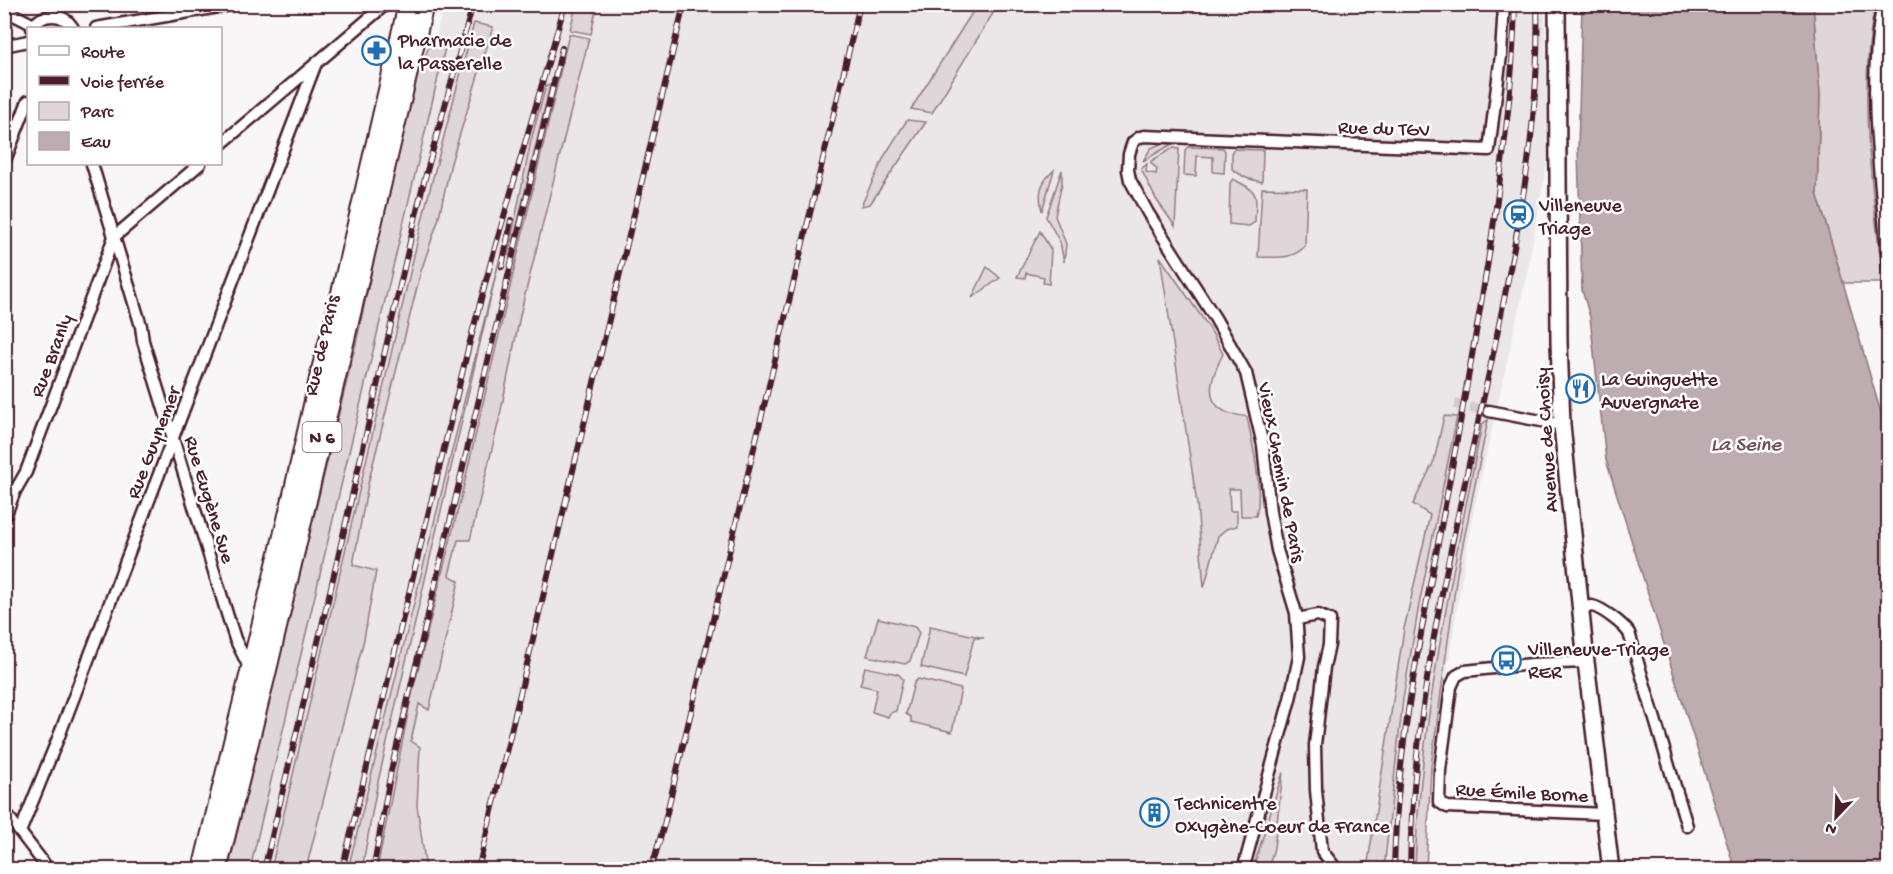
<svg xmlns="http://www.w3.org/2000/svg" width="1893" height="874" font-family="'Gochi Hand',sans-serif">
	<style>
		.built { fill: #ebe6e8 }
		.green { fill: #ded6d9; stroke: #947a82; stroke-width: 1.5 }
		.water { fill: #bdadb0; stroke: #8f747b; stroke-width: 1.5 }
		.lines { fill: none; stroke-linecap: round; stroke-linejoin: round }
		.minor-tunnel { stroke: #d5cbce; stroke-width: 10; stroke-dasharray: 10 5; stroke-linecap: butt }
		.minor-casing { stroke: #4a1f2b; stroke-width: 15 }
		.secondary-casing { stroke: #4a1f2b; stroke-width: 20 }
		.primary-casing { stroke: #4a1f2b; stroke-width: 22 }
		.minor { stroke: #fff; stroke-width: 10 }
		.secondary { stroke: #fff; stroke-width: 15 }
		.primary { stroke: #fff; stroke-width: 18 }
		.rail-casing { stroke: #4a1f2b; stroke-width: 6 }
		.rail { stroke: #fff; stroke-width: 4; stroke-dasharray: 11; stroke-linecap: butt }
		.labels { text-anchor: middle; stroke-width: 5; stroke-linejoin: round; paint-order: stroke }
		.shield { fill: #fff; stroke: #80626b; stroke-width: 1.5 }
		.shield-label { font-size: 18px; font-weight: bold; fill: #4a1f2b }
		.poi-label { font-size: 20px; fill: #4a1f2b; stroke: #fff; text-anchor: start }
		.street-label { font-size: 20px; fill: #4a1f2b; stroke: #fff }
		.water-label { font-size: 21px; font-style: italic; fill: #72515a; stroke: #fff }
	</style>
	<rect width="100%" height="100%" fill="#f8f6f7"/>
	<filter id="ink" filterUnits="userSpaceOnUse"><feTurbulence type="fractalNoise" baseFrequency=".0167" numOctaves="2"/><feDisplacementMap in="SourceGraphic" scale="12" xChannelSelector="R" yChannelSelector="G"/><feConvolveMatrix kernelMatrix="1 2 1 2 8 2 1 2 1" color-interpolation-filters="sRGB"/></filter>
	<g filter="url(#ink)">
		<!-- built -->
		<path class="built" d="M449,5H1545L1547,163L1527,273L1472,518L1431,767L1426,869L246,870L441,15Z"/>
		<!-- green -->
		<g class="green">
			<path d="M576,5H597L591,34L570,30Z"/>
			<path d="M977,5H998L932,113L911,109Z"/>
			<path d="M1813,5H1875C1857,95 1873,192 1883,283H1843L1817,193L1820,95Z"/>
			<path d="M474,23L493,27L451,163L438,221L421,271L368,484L353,565L376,571L364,639L306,869H271L426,204Z"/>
			<path d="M569,34L589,38L521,311L499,420L470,540H458L449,575L459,581L429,710L419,704L411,741L420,747L417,805L426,869H377L411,698L462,493Z"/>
			<path d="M430,44L445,48L250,869L228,870L357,339L394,167L418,73Z"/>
			<path d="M550,85L510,256L508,255L531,140L546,86Z"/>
			<path d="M907,120L926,122L870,204L861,206L885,155Z"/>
			<path d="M1163,143H1174L1143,161L1151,148Z"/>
			<path d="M1188,147L1223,148L1225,151L1224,173L1213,172V157L1197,156L1196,176L1184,175L1185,150Z"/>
			<path d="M1173,148L1179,149L1175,226L1156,199L1141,169L1147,164L1146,172L1156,174L1157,169L1151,163V161Z"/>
			<path d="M1234,149L1263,150L1262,182L1246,178L1232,169V151Z"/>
			<path d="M1054,170L1042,211C1038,192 1040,183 1054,170Z"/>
			<path d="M1062,170V183L1055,216L1066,244L1064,262L1060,242L1046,217Z"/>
			<path d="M1233,179C1261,193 1256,193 1255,222L1249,226L1229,224L1230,183Z"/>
			<path d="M1262,188L1307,189L1305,246C1293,260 1276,257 1258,257Z"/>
			<path d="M1040,231L1051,250L1049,284L1043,283L1044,277L1026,273L1025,278L1017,277Z"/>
			<path d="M500,257L377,786L362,869H348Z"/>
			<path d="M1160,257L1210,329L1223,354C1215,370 1201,398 1224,411C1230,415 1240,415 1247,417C1253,444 1263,490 1256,516H1241L1240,489H1229L1230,511H1237V526L1226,529L1218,536L1204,588L1197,504Z"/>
			<path d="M987,267L1000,278L972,298Z"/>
			<path d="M1444,416L1457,417L1419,605L1403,699L1384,869H1367L1404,629L1430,515L1413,504L1434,461Z"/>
			<path d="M1488,420L1457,574L1431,767L1426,869H1415C1420,719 1453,572 1482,424Z"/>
			<path d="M878,618L915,627L919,633L910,661L905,664L867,656Z"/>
			<path d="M930,626L984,638H974L964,677L921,667Z"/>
			<path d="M865,667L898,674L903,679L896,711L890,713L888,717L872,712L877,689L860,685Z"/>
			<path d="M918,679L961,689L952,732L911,722V717L906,714L914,683Z"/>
			<path d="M1283,772L1274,848L1268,869H1253Z"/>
		</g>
		<!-- water -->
		<path class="water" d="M1582,5H1813L1820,95L1817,193L1888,437V869H1735L1606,460L1590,317L1582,290L1578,150Z"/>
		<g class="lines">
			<!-- minor-tunnel -->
			<path class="minor-tunnel" d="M1455,404L1489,411"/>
			<defs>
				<g id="minor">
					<path d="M1883,4C1866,83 1881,181 1888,261"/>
					<path d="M4,10L34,25"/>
					<path d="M32,28C42,12 63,12 73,28"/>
					<path d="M96,28L236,4"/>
					<path d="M4,46L28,41"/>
					<path d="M1875,92L1888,94"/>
					<path d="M220,145L386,4"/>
					<path d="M4,163L28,101"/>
					<path d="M92,164L141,326L143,341L228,617L235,639L250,669"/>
					<path d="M1489,411L1562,425"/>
					<path d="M4,519L15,491L26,472L114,237L200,164"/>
					<path d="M1582,608C1585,608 1588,606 1592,606C1602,608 1623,624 1629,633L1687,826"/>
					<path d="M1297,619L1318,615L1330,620L1329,645L1324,667L1315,745L1316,790L1322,851L1337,870"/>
					<path d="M1586,662L1532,664L1465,671L1456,676L1451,687L1440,770L1439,802L1447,807L1604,814"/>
					<path d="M4,811L49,870"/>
					<path d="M20,832L59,736L316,63"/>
					<path d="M1243,870L1290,699L1299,657L1296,613L1277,550L1270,512L1263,445L1246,373L1215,318L1148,213L1130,180L1128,170L1129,154L1133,142L1140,137L1144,136L1489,150L1501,55L1504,4"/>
				</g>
				<path id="secondary" d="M1557,4L1559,342L1562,425L1586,662L1611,870"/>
				<g id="primary">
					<path d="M202,870L291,503L321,370L338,306L408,4"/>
					<path d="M217,870L266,674L424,4"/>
				</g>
			</defs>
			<!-- minor casing -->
			<use href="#minor" class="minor-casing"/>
			<!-- secondary casing -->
			<use href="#secondary" class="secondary-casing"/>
			<!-- primary casing -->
			<use href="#primary" class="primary-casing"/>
			<!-- minor -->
			<use href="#minor" class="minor"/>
			<!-- secondary -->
			<use href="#secondary" class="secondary"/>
			<!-- primary -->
			<use href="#primary" class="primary"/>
			<defs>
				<g id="rail">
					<path d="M502,267L511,220"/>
					<path d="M264,870L336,566L422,189L473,4"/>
					<path d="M342,870L469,345L492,258L565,4"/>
					<path d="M373,870L391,771L562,48"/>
					<path d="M478,870L684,4"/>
					<path d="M651,870L664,825L860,4"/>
					<path d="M1394,870C1396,757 1418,647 1439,538C1456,446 1473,354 1488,261C1501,176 1513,91 1515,4"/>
					<path d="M1410,870C1412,697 1456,527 1492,359C1516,241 1541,126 1537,4"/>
				</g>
			</defs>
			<!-- rail casing -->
			<use href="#rail" class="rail-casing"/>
			<!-- rail -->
			<use href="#rail" class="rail"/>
		</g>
	</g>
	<!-- icons -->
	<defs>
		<symbol id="pharmacy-ring" viewBox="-11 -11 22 22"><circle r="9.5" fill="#fff" stroke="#1f6fb2" stroke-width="1.5"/><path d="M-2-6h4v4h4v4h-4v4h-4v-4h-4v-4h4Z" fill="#1f6fb2"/></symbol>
		<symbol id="station-ring" viewBox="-11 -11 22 22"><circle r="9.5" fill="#fff" stroke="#1f6fb2" stroke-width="1.5"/><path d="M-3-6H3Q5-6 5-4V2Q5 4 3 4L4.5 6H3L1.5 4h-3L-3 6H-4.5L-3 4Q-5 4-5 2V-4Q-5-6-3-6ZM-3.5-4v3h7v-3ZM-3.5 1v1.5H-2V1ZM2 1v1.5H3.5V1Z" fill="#1f6fb2"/></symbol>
		<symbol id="restaurant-ring" viewBox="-11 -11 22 22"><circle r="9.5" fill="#fff" stroke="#1f6fb2" stroke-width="1.5"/><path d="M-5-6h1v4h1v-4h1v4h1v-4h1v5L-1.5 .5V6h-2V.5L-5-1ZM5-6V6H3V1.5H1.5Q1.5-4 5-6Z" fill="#1f6fb2"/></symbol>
		<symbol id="bus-ring" viewBox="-11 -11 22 22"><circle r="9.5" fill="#fff" stroke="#1f6fb2" stroke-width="1.5"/><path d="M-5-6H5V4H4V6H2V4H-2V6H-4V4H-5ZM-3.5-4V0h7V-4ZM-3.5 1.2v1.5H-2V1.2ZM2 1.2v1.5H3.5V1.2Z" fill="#1f6fb2"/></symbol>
		<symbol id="building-ring" viewBox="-11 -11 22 22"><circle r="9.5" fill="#fff" stroke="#1f6fb2" stroke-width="1.5"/><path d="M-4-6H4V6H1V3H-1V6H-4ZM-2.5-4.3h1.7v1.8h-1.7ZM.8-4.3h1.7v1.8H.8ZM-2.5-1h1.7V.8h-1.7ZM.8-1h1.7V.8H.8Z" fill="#1f6fb2"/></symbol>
	</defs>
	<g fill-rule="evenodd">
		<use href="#pharmacy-ring" x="360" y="34" width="33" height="33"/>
		<use href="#station-ring" x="1502" y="198" width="33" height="33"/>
		<use href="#restaurant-ring" x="1564" y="372" width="33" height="33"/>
		<use href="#bus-ring" x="1490" y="644" width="33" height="33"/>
		<use href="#building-ring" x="1138" y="796" width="33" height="33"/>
	</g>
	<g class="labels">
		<!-- shield labels -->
		<rect class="shield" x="302.5" y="422" width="39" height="30" rx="4.5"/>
		<g class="shield-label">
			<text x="322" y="443">N 6</text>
		</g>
		<!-- poi labels -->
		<g class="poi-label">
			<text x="398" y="46">Pharmacie de<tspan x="398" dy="23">la Passerelle</tspan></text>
			<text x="1539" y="211">Villeneuve<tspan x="1539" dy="23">Triage</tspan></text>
			<text x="1601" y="385">La Guinguette<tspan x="1601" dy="23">Auvergnate</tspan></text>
			<text x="1528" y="655">Villeneuve-Triage<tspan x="1528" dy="23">RER</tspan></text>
			<text x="1175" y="809">Technicentre<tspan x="1175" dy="23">Oxygène-Coeur de France</tspan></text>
		</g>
		<!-- street labels -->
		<g class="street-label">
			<text transform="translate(1384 127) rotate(2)" y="7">Rue du TGV</text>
			<text transform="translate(320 345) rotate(-77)" y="7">Rue de Paris</text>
			<text transform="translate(50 355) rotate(-69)" y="7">Rue Branly</text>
			<text transform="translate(1545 440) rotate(-94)" y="7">Avenue de Choisy</text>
			<text transform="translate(152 442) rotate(-69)" y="7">Rue Guynemer</text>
			<text transform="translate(1283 472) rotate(79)" y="7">Vieux Chemin de Paris</text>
			<text transform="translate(211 499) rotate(73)" y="7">Rue Eugène Sue</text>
			<text transform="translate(1522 791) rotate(3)" y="7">Rue Émile Borne</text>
		</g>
		<!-- water labels -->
		<g class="water-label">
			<text x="1746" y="450">La Seine</text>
		</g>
	</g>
	<!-- margin -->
	<rect width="1893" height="874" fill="none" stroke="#fff" stroke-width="24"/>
	<rect x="12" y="12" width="1869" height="850" fill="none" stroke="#4a1f2b" stroke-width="2" filter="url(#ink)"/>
	<!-- legend -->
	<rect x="27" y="27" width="195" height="138" fill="#ffffff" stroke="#b7a5aa" stroke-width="1.5"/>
	<rect x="39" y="46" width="30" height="9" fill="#ffffff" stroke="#b7a5aa" stroke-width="1.5"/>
	<text x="81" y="57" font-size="18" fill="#4a1f2b">Route</text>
	<rect x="39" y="76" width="30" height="9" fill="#4a1f2b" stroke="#b7a5aa" stroke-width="1.5"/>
	<text x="81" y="87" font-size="18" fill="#4a1f2b">Voie ferrée</text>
	<rect x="39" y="102" width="30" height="18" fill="#ded6d9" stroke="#b7a5aa" stroke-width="1.5"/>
	<text x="81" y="117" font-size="18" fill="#4a1f2b">Parc</text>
	<rect x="39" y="132" width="30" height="18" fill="#bdadb0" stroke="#b7a5aa" stroke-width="1.5"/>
	<text x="81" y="147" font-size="18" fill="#4a1f2b">Eau</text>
	<!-- north arrow -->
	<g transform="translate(1836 817) rotate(203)" stroke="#ffffff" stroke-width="4.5" paint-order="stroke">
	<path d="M0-4.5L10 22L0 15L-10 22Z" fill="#4a1f2b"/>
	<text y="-9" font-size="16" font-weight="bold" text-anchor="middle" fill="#4a1f2b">N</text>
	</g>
</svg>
